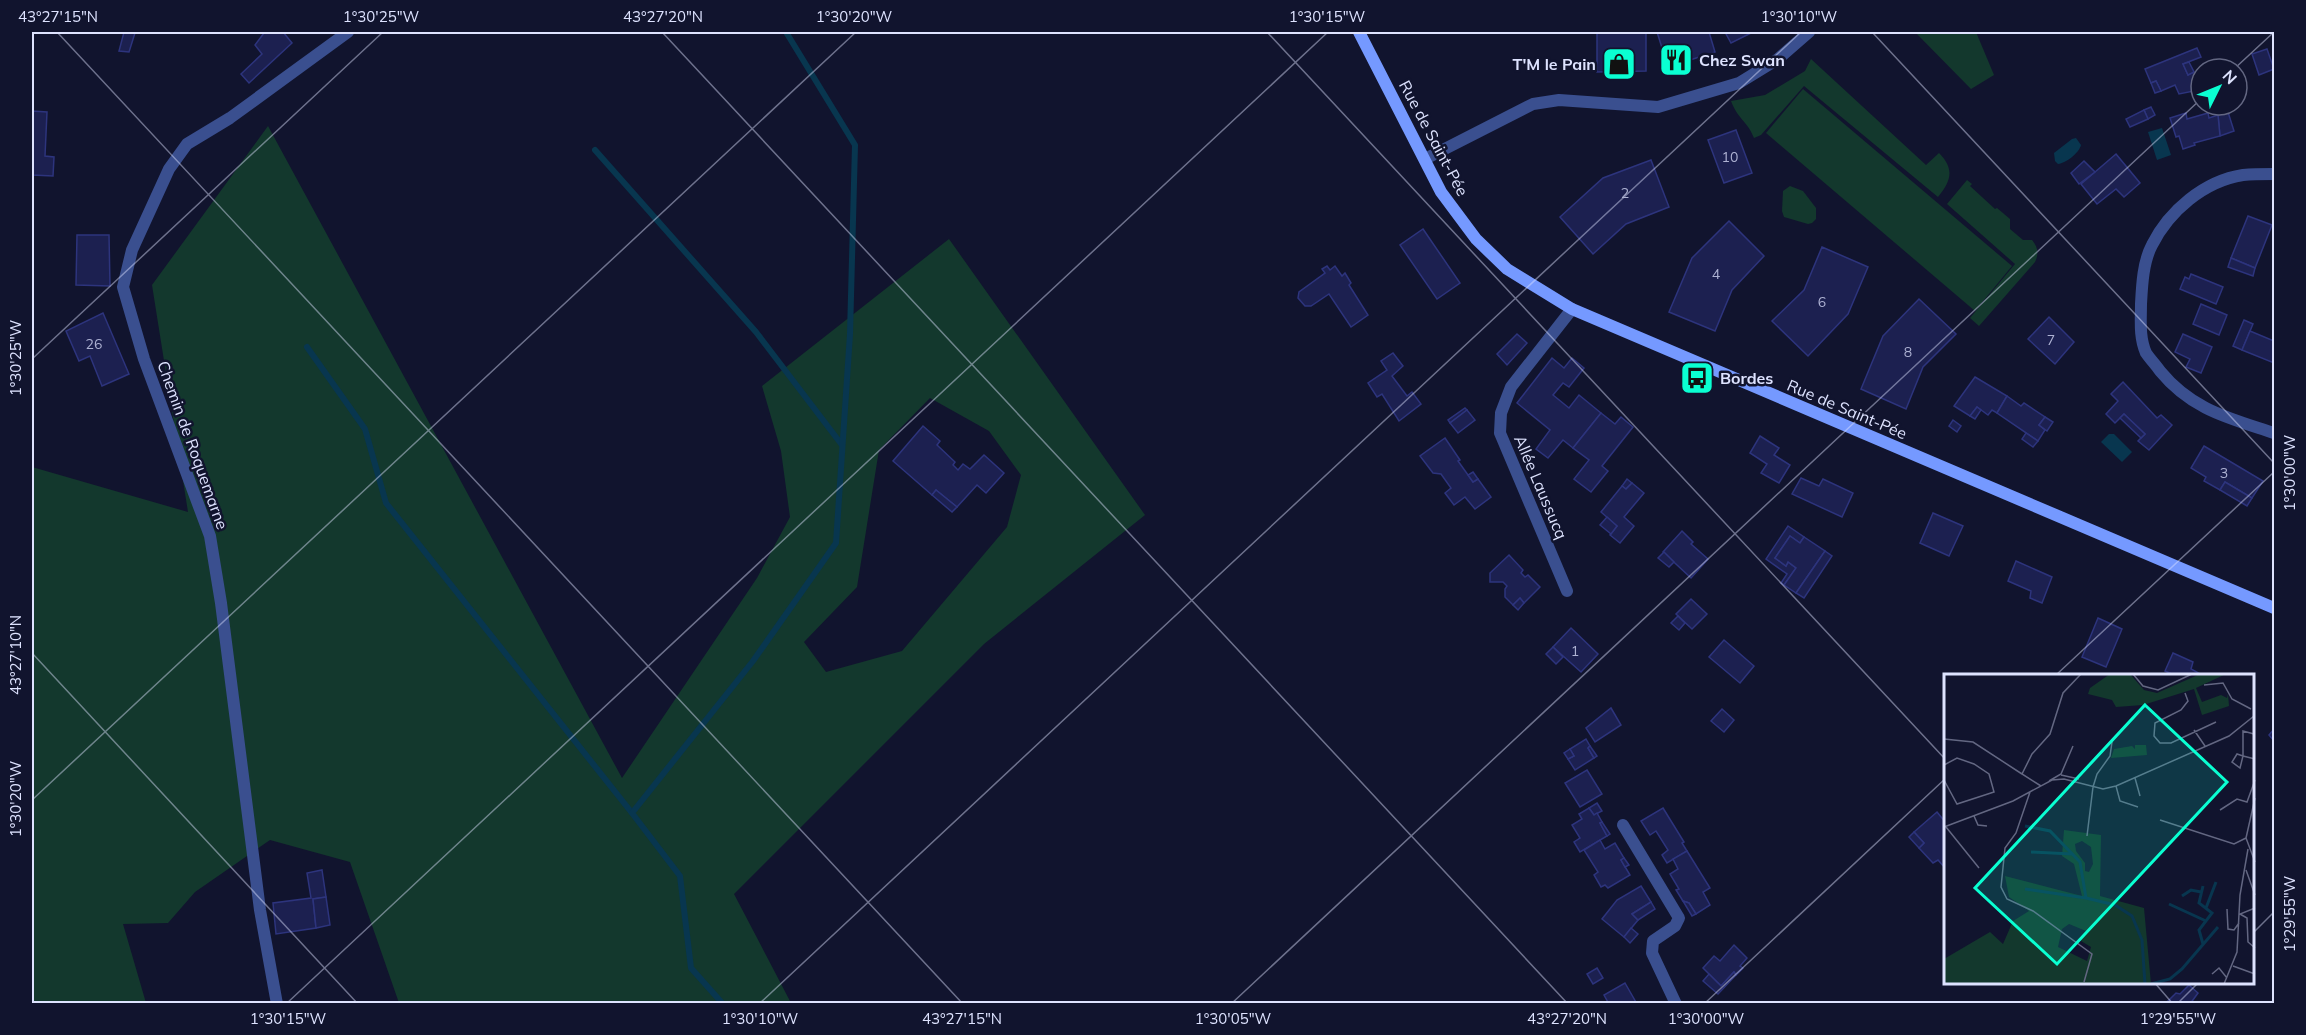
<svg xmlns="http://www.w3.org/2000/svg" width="2306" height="1035" font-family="Mulish,sans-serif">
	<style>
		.green { fill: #13382d; fill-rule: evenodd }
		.water { fill: #08364f }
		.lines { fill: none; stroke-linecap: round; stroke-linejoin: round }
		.stream { stroke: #08364f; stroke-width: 6 }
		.building { fill: #1c2050; stroke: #2d347d; stroke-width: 1.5 }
		.street { stroke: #3a4f8f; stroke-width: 12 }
		.secondary { stroke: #7599ff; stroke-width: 12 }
		.ticks { fill: none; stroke: #dee3ff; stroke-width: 1.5; stroke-opacity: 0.45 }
		.labels { text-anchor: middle; stroke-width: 5; stroke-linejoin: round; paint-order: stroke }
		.number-label { font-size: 14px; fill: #aeb2d3 }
		.poi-label { font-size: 16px; font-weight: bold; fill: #dee3ff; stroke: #11142e; text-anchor: start }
		.street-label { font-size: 16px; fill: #dee3ff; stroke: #11142e }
		.inset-river { fill: none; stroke: #08364f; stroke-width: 3 }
		.inset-road { fill: none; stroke: #636782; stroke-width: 1.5 }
		.view { fill: #0affd2; fill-opacity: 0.15; stroke: #0affd2; stroke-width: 3 }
		.inset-edge { fill: none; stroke: #dee3ff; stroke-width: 3 }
		.neatline { fill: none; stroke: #dee3ff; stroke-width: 2 }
		.ticks-label { font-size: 15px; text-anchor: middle; fill: #dee3ff }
	</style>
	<rect width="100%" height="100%" fill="#11142e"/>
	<!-- green -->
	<g class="green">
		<path d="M1915,32H1976L1994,75L1971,89Z"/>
		<path d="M1811,59L1926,165L1939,153C1955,169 1951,181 1938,197L1804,86L1761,135L1754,138C1748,122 1737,118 1731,101L1765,95L1805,71Z"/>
		<path d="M1803,89L2012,266L1975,311L1766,133Z"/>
		<path d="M268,126L622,778L757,578L790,517L781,451L762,386L949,239L1145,515L984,644L734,894L791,1003H399L350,862L270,840L195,892L168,923L123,924L146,1003L32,1004V467L188,512L152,285ZM930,398L989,431L1021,475L1007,527L902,651L826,672L804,642L857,587L879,450Z"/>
		<path d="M1967,180L1972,184L1970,186L1995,209L1997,208L2010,219V229L2023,240H2032C2038,247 2039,254 2035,262L1979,326L1970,318L2015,264L1947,204Z"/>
		<path d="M1790,186L1803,191L1816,208V219L1812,223L1808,224L1784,217L1782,211L1783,191Z"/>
	</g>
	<!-- water -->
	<g class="water">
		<path d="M2162,128L2171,155L2157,160L2148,132Z"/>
		<path d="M2076,138L2081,145C2079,153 2066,163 2058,164L2055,161L2054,153L2072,139Z"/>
		<path d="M2109,434H2114L2132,452L2122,462L2101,442Z"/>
	</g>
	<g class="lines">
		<!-- stream -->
		<g class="stream">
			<path d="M595,150L756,332L842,445"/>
			<path d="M307,347L365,429L386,503L632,813"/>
			<path d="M723,1004L691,968L680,876L632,813L753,661L836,543L850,334L855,145L786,32"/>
		</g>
	</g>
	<!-- building -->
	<g class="building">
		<path d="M124,32L135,33L129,52L119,51Z"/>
		<path d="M262,32H283L292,43L249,83L241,74L262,54L255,45L264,33Z"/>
		<path d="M1597,32H1646V71L1597,72Z"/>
		<path d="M1657,32H1709L1715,52L1668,67Z"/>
		<path d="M1725,32H1753L1731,43Z"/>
		<path d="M2197,48L2201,57L2183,64L2188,75L2194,72L2199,90L2179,94L2175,85L2161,91L2156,81L2151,83L2145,69Z"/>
		<path d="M2267,49L2274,69L2259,75L2252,54Z"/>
		<path d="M2189,62L2194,72L2188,75L2183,64Z"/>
		<path d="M2156,81L2161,91L2155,93L2151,83Z"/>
		<path d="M2151,107L2155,115L2148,119L2144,110Z"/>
		<path d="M2144,110L2148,119L2130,127L2126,119Z"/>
		<path d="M32,111L47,112L45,156L54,157L53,176L32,175Z"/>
		<path d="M2228,112L2234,131L2220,136L2218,115Z"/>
		<path d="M2186,113L2187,119L2208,113L2209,118L2218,115L2220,136L2194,143L2195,145L2183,149L2179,136L2176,137L2170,118Z"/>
		<path d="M1736,130L1752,173L1724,183L1708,140Z"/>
		<path d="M2116,154L2140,183L2124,197L2116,189L2097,204L2081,184Z"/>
		<path d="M1651,160L1669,207L1626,224L1593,254L1560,217L1603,178Z"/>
		<path d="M2084,161L2095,172L2079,184L2071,173Z"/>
		<path d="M2248,216L2272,225L2255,268L2231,258Z"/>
		<path d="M1729,221L1764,256L1732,290L1715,331L1669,312L1692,258Z"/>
		<path d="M1423,229L1460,283L1437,299L1400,245Z"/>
		<path d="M77,235H109L110,286L76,285Z"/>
		<path d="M1822,247L1868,267L1848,314L1808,356L1772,321L1804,290Z"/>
		<path d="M2231,258L2255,268L2253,276L2228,267Z"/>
		<path d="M1327,266L1330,270L1335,266L1342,276L1345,273L1351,283L1349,285L1368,315L1351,327L1329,294L1311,306H1305L1298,298L1299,292L1325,273L1322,269Z"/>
		<path d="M2191,274L2223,287L2216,304L2180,289L2185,277L2189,279Z"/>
		<path d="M1919,299L1956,334L1923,367L1906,409L1861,389L1883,336Z"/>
		<path d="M2201,304L2227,315L2219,335L2193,324Z"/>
		<path d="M103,313L129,374L102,386L90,356L79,361L66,331Z"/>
		<path d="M2049,317L2074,342L2055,364L2028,339Z"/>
		<path d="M2244,320L2253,324L2242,350L2233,346Z"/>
		<path d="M2250,331L2274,341V363L2242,350Z"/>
		<path d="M1517,334L1527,343L1507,365L1497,354Z"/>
		<path d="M2183,334L2212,347L2201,373L2186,367L2190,359L2175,352Z"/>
		<path d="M1393,353L1403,366L1392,376L1407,396L1412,392L1421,404L1399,421L1382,394L1377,397L1368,383L1387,370L1381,361Z"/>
		<path d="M1552,358L1564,368L1572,358L1584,368L1569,387L1563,383L1553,395L1569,408L1579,395L1601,413L1573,448L1563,440L1548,458L1536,449L1550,430L1517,403Z"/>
		<path d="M1975,377L2007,396L1997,413L1992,410L1988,415L1977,407L1970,416L1954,406Z"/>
		<path d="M2123,382L2157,418L2161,415L2172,425L2149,450L2138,441L2145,434L2124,414L2115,423L2106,414L2118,401L2111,394Z"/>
		<path d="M2007,396L2021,406L2024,403L2045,417L2039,425L2045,430L2038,441L1997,413Z"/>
		<path d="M1977,407L1981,410L1975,419L1970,416Z"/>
		<path d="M1465,408L1467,410L1450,423L1448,420Z"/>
		<path d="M1467,410L1475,420L1458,433L1450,423Z"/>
		<path d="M1601,413L1615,424L1621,417L1633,427L1602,466L1608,471L1591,492L1574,479L1589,460L1573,448Z"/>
		<path d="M2124,414L2145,434L2141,438L2120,418Z"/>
		<path d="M2045,417L2053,422L2047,431L2039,425Z"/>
		<path d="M1953,420L1961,426L1957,432L1949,426Z"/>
		<path d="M923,426L940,441L937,445L955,462L953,465L958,470L963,464L970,469L984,455L1004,473L986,493L977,485L957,507L936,490L932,495L893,461Z"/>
		<path d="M2026,433L2038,441L2033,447L2022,439Z"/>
		<path d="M1760,436L1779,448L1774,455L1790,465L1779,483L1761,473L1767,464L1750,453Z"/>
		<path d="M1445,438L1460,460L1458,461L1473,482L1478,479L1491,497L1475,509L1465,497L1454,505L1445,493L1451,488L1441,474L1433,473L1420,456Z"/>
		<path d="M2204,446L2263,481L2252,498L2225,482L2220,490L2204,481L2206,477L2191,468Z"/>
		<path d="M1473,472L1478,479L1473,482L1468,475Z"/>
		<path d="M1801,478L1819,486L1823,479L1853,493L1842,517L1792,494Z"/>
		<path d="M1627,479L1632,483L1626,489L1622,486Z"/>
		<path d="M2225,482L2252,498L2247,506L2220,490Z"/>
		<path d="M1632,483L1644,493L1624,517L1634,526L1620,543L1610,535L1617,526L1601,512L1622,486L1626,489Z"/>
		<path d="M936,490L957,507L952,512L932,495Z"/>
		<path d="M1933,513L1963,526L1949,556L1920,543Z"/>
		<path d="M1607,517L1617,526L1611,534L1600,525Z"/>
		<path d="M1788,526L1804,537L1800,543L1790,536L1775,558L1786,566L1788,562L1796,568L1784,585L1781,583L1787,574L1766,559Z"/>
		<path d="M1682,531L1693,542L1691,544L1708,559L1691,578L1663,552Z"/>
		<path d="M1790,536L1800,543L1804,537L1825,551L1796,593L1784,585L1796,568L1788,562L1786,566L1775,558Z"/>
		<path d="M1825,551L1832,556L1804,598L1796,593Z"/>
		<path d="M1664,552L1674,562L1669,567L1658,558Z"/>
		<path d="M1509,555L1523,570L1521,573L1525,577L1528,575L1540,587L1524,603L1520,598L1513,605L1505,597V589L1507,586L1503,582H1490V573Z"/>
		<path d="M2016,561L2052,577L2042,603L2030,598L2031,591L2008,581Z"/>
		<path d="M1520,598L1524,603L1518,610L1513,605Z"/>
		<path d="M1691,599L1707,614L1692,629L1676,614Z"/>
		<path d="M1678,616L1685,623L1679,630L1671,623Z"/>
		<path d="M2098,618L2122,629L2106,667L2082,657Z"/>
		<path d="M1571,628L1598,654L1581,672L1553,647Z"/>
		<path d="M1724,640L1754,666L1740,683L1709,657Z"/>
		<path d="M1553,647L1563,657L1556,664L1546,654Z"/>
		<path d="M2173,653L2193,662L2191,669L2202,675H2174L2165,671Z"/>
		<path d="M1611,708L1621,725L1595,742L1586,728Z"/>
		<path d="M1722,709L1734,720L1724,732L1711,721Z"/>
		<path d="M2274,729V741L2269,735Z"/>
		<path d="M1586,739L1590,746L1588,748L1594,758L1575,770L1568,759L1574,756L1570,749Z"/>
		<path d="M1590,746L1597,756L1594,758L1588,748Z"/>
		<path d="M1570,749L1574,756L1568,759L1564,753Z"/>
		<path d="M1587,770L1602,794L1580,807L1565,783Z"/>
		<path d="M1597,803L1602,811L1594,815L1589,808Z"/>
		<path d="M1589,808L1594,815L1597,813L1602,822L1600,823L1607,836L1580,852L1574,842L1580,838L1572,825L1582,819L1579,814Z"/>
		<path d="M1663,808L1684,842L1682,843L1687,851L1667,863L1662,855L1668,850L1656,831L1650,835L1641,821Z"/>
		<path d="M1937,812L1946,823V869L1938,860L1933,863L1919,848L1924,843L1914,832Z"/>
		<path d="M1602,822L1610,834L1607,836L1600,823Z"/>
		<path d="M1914,832L1924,843L1919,848L1909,837Z"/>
		<path d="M1600,840L1605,849L1615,843L1624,858L1621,860L1630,875L1608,888L1605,885L1601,887L1594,875L1598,872L1584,850Z"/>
		<path d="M1687,851L1710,888L1703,892L1710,905L1696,914L1689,903L1683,901L1676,890L1679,889L1670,874L1678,869L1673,859Z"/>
		<path d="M1624,858L1629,865L1625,867L1621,860Z"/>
		<path d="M322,870L326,897L313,899L316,928L276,934L273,903L311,898L307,873Z"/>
		<path d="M1641,886L1651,902L1632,914L1638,920L1624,937L1602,919L1617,900Z"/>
		<path d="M326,897L330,925L316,928L313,899Z"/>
		<path d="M1683,901L1689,903L1696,914L1692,916Z"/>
		<path d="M1651,902L1655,909L1638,920L1632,914Z"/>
		<path d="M1631,928L1638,934L1630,943L1624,937Z"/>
		<path d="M1734,945L1747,958L1740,966L1743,968L1736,975L1734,972L1721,986L1703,968L1714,956L1720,961Z"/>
		<path d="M1597,968L1603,978L1593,984L1587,974Z"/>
		<path d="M1734,972L1736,975L1718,994L1703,981L1709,974L1721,986Z"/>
		<path d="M1625,983L1637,1004H1609L1604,995Z"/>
		<path d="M2189,985L2198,993L2190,1004H2165L2176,993L2180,994Z"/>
	</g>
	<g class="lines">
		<!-- street -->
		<g class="street">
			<path d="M1425,159L1533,104L1559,100L1658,107L1739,83L1778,59L1809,32"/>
			<path d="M2274,174C2264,174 2253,174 2243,175C2204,181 2169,211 2152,245C2143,262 2142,285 2141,304C2141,320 2139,337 2146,353C2150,359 2156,365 2160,371C2192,410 2229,418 2274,433"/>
			<path d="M1567,591L1500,433L1501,413L1511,387L1572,309"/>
			<path d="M1623,825L1679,918L1675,926L1653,941L1652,953L1676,1004"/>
			<path d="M277,1004L260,910L221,603L210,536L144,359L123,287L132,250L169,169L187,144L230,118L348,32"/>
		</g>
		<!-- secondary -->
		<path class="secondary" d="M1359,32L1441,192L1476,239L1507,269L1572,309L2274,608"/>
	</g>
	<!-- ticks -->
	<path class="ticks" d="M57,32L963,1004M662,32L1568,1004M1267,32L1946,760M1872,32L2274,463M2234,69L2274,32M32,359L383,32M32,653L358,1004M2056,675L2274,472M32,800L856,32M2254,932L2274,912M2154,982L2173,1004M286,1004L1328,32M759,1004L1801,32M1231,1004L2201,99M1704,1004L1946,778M2177,1004L2199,982"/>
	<!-- icons -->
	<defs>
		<symbol id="restaurant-square" viewBox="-11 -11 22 22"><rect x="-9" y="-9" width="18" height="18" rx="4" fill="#0affd2" stroke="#11142e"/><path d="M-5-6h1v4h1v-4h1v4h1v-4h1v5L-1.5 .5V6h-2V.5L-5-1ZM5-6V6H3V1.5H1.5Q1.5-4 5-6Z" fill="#111"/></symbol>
		<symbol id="shop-square" viewBox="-11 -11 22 22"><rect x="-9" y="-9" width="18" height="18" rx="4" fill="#0affd2" stroke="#11142e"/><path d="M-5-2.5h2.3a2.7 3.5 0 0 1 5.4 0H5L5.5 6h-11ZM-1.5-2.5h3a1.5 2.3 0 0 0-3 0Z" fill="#111"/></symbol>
		<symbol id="bus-square" viewBox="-11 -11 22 22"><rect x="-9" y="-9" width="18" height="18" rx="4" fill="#0affd2" stroke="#11142e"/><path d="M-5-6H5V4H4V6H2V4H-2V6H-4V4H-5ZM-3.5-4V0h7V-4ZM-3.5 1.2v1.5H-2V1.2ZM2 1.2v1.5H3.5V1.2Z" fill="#111"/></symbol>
	</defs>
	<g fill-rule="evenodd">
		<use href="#restaurant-square" x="1657" y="41" width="38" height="38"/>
		<use href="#shop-square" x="1600" y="45" width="38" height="38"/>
		<use href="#bus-square" x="1678" y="359" width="38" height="38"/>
	</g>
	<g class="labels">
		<!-- number labels -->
		<g class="number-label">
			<text x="1730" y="162">10</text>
			<text x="1625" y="198">2</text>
			<text x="1716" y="279">4</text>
			<text x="1822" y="307">6</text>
			<text x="2051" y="345">7</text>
			<text x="94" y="349">26</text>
			<text x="1908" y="357">8</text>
			<text x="2224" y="478">3</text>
			<text x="1575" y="656">1</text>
		</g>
		<!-- poi labels -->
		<g class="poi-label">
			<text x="1699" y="66">Chez Swan</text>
			<text x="1596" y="70" text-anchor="end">T'M le Pain</text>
			<text x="1720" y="384">Bordes</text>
		</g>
		<!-- street labels -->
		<g class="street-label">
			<text transform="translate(1434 138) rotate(62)" y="6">Rue de Saint-Pée</text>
			<text transform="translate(1847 409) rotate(23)" y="6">Rue de Saint-Pée</text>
			<text transform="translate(193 445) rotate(70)" y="6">Chemin de Roquemarne</text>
			<text transform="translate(1541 487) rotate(67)" y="6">Allée Laussucq</text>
		</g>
	</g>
	<!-- overview -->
	<g transform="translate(1944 674)">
		<rect width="310" height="310" fill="#11142e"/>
		<path d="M166,0H186L200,16L213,19L256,0H282L252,14L258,28L277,21L283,24L284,20L285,32L258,41L250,15L199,31L172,33L168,26L144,20L146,14ZM191,71H202L203,81L167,84L170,75L188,72L191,75ZM120,156L157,161L156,222L200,234L207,310H0V285L46,258L59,270L69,247L85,237L65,223L61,202L138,222L130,190L118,182ZM138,167L147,173L149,190L145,198L141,197V189L132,177L131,170ZM125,250L142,257L137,267L147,273L143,287L114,273L118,255Z" fill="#13382d" fill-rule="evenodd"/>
		<path class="inset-river" d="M81,152L106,157L136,188L142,224L171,231L188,242L198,266L201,310M87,178L128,180M259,212L255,229L268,239L255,256L259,270M81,215L142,224M238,222L247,216L257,218M225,230L262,247M262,234L272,208M207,310L226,305L238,295L274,253"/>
		<path class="inset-road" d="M189,0L199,12L214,16L248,0M260,11L279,9L288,25L307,35M241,19L244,27L237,36L211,49L210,62L216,69H227L272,48M310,38V10M250,56L261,72M310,60L299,57V82L296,94L288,88L293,80L299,82L311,85M0,65L29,68L78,100M0,91L13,84L30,90L45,100L50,118L13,130L0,106M117,101L135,105M191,104L196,122M105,107L117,100L129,72M97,112L78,100L88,80L106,60L119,19L137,0M172,112L176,127L194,133M86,118L72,159L61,174L57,213L63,225L89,237L148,280L140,308M311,124L302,164L311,188M276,136L293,125L303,128L311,106M30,142L34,151L43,152M216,146L290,170L302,164M0,153L69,127L108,106L120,105L159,115L172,112L285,62L310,42M2,153L35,194M143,162L149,113L153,100L166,82L168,68M302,196L311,221M311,234L296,240L303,244L304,268L311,274M283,235L284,255L290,256L295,249M289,292L311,300M268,300L275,294L283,304M280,310L293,278L296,221L304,175"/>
		<path class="view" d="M201,31L283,108L113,290L31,214Z"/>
		<rect width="310" height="310" class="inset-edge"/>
	</g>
	<!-- border -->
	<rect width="2306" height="1035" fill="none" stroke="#11142e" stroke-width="66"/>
	<!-- north arrow -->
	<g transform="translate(2219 87) rotate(47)"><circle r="28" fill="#11142e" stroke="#636782" stroke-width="1.5"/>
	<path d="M0-4.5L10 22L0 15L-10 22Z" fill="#0affd2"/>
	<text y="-9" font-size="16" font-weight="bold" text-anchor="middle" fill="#dee3ff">N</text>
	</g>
	<rect x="33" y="33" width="2240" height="969" class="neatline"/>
	<g class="ticks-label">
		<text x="58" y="22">43°27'15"N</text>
		<text x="381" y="22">1°30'25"W</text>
		<text x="663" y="22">43°27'20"N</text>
		<text x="854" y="22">1°30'20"W</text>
		<text x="1327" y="22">1°30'15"W</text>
		<text x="1799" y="22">1°30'10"W</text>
		<text transform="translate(16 358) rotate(-90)" y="5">1°30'25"W</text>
		<text transform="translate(2290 473) rotate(-90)" y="5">1°30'00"W</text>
		<text transform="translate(16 655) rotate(-90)" y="5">43°27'10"N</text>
		<text transform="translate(16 799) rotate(-90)" y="5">1°30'20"W</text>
		<text transform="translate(2290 914) rotate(-90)" y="5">1°29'55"W</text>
		<text x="288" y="1024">1°30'15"W</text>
		<text x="760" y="1024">1°30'10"W</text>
		<text x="962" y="1024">43°27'15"N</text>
		<text x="1233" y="1024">1°30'05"W</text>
		<text x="1567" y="1024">43°27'20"N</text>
		<text x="1706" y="1024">1°30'00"W</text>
		<text x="2178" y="1024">1°29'55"W</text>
	</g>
</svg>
